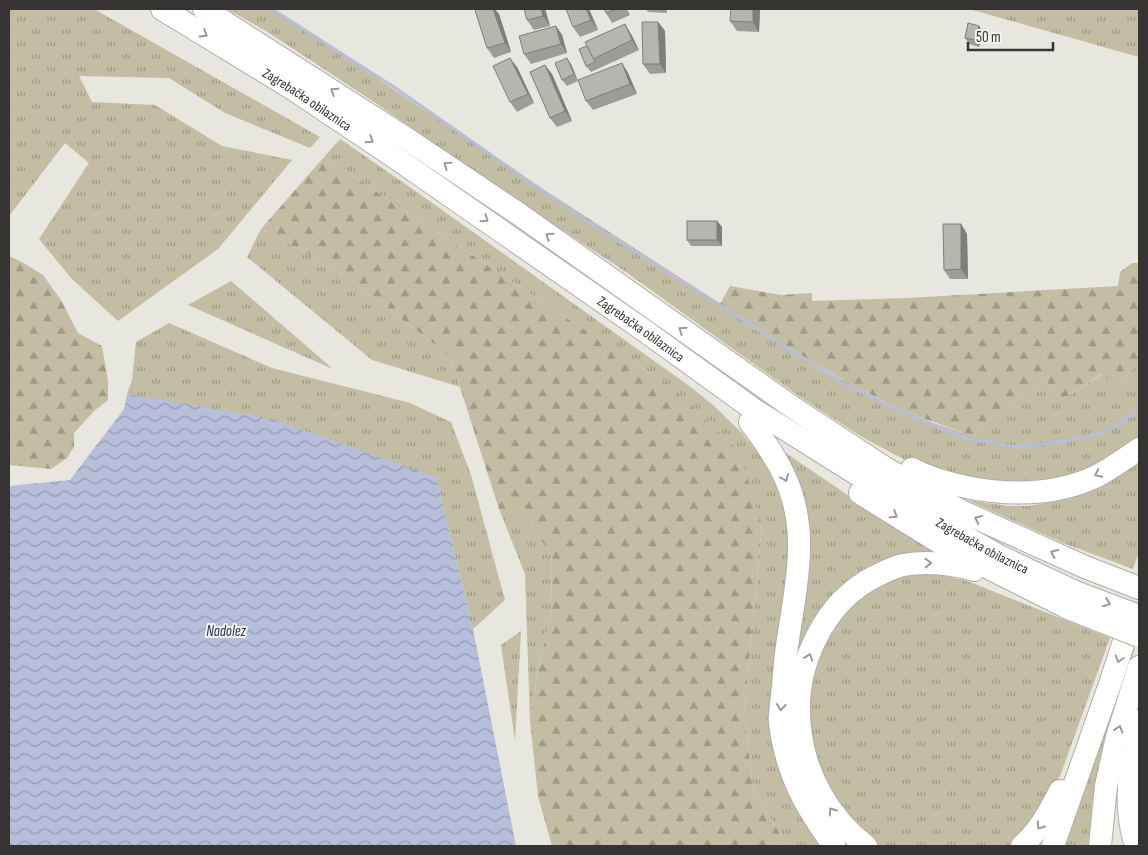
<svg xmlns="http://www.w3.org/2000/svg" width="1148" height="855" font-family="'Sofia Sans Condensed',sans-serif">
	<style>
		.grass { fill: url(#grass-tufts) }
		.forest { fill: url(#forest-firs) }
		.water { fill: url(#water-waves) }
		.lines { fill: none; stroke-linecap: round; stroke-linejoin: round }
		.stream { stroke: #b6beda; stroke-width: 3 }
		.motorway-casing { stroke: #afada7; stroke-width: 24 }
		.motorway { stroke: #fff; stroke-width: 22 }
		.motorway-bridge-casing { stroke: #afada7; stroke-width: 24; stroke-linecap: butt }
		.motorway-bridge { stroke: #fff; stroke-width: 22 }
		.wall { fill: #9d9c96 }
		.shaded-wall { fill: #7f7f7a }
		.building { fill: #b6b5ae; stroke: #7f7f7a }
		.oneway { stroke: #9a9a98 }
		.labels { text-anchor: middle; stroke-width: 4; stroke-linejoin: round; paint-order: stroke }
		.street-label { font-size: 14px; fill: #353432; stroke: #f4f3ec }
		.water-label { font-size: 15px; font-style: italic; fill: #273057; stroke: #f4f3ec }
	</style>
	<defs>
		<pattern id="grass-tufts" width="24" height="20" patternUnits="userSpaceOnUse" patternTransform="scale(1.25)"><rect width="24" height="20" fill="#c2bda3"/><path d="M3 7l-1-3M5 7V3M7 7l1-3M15 17l-1-3M17 17v-4M19 17l1-3" fill="none" stroke="#9e9a85"/></pattern>
		<pattern id="forest-firs" width="22" height="20" patternUnits="userSpaceOnUse" patternTransform="scale(1.25)"><rect width="22" height="20" fill="#c2bda3"/><path d="M5 1l3.5 6h-7zM16 11l3.5 6h-7z" fill="#9e9a85"/></pattern>
		<pattern id="water-waves" width="16" height="10" patternUnits="userSpaceOnUse" patternTransform="scale(1.25)"><rect width="16" height="10" fill="#b6beda"/><path d="M0 5q4-4 8 0t8 0" fill="none" stroke="#959bb1"/></pattern>
	</defs>
	<rect width="100%" height="100%" fill="#e7e6df"/>
	<!-- grass -->
	<g class="grass">
		<path d="M9,9H94L320,137L310,148L225,113L169,78L79,76L92,102L155,105L222,146L292,160L218,249L118,321L72,279L39,239L89,163L65,143L9,216Z"/>
		<path d="M227,9H273L279,12L509,167L775,339L829,372L879,399L933,423L974,436L998,411L1045,380L1062,400L1102,374L1118,387L1139,360V440L1094,470L1020,488L920,468L862,437L803,399L730,347L626,272L521,203L371,100L266,31Z"/>
		<path d="M969,9H1139V57L976,11Z"/>
		<path d="M340,139L414,190L688,385L713,405L741,432L762,458L777,488L787,522L790,563L786,597L823,846H787L753,788L744,715L762,525L665,383L324,157Z"/>
		<path d="M261,229L336,269L450,356L460,387L372,360L247,257Z"/>
		<path d="M231,281L333,369L188,305Z"/>
		<path d="M169,323L272,368L410,403L451,422L471,475L505,600L473,629L436,477L127,394L132,380L136,342Z"/>
		<path d="M774,445L883,519L955,560L865,573L791,690L808,577Z"/>
		<path d="M1139,461V552L1133,569L1063,543L967,500L1009,506H1028L1046,503L1071,497Z"/>
		<path d="M499,509L527,518L551,555L552,608L538,670L530,721L525,574Z"/>
		<path d="M930,573L967,581L1110,638L1060,776L1045,806L1017,840L1008,846H878L865,836L829,793L809,737V694L817,658L836,622L870,590L891,580L910,575Z"/>
		<path d="M521,631L515,740L501,645Z"/>
		<path d="M1133,648L1135,649L1126,674L1093,799L1088,846H1063Z"/>
	</g>
	<!-- forest -->
	<g class="forest">
		<path d="M324,157L665,383L739,451L762,525L744,715L753,788L787,846H552L538,796L530,721L538,670L552,608L551,555L527,518L499,509L450,356L336,269L261,229Z"/>
		<path d="M9,256L22,262L43,275L61,300L78,333L102,346L108,381V400L94,411L74,433V447L67,458L51,469L9,465Z"/>
		<path d="M1132,263H1139V360L1118,387L1101,374L1062,400L1045,380L998,411L974,436C941,425 909,414 878,398C823,370 772,337 720,304L730,286L781,295L812,293V301L907,298L1118,286L1120,272Z"/>
	</g>
	<!-- water -->
	<path class="water" d="M127,394L272,419L436,477L473,629L516,846H9V486L70,480L124,409Z"/>
	<g class="lines">
		<!-- stream -->
		<path class="stream" d="M272,9L397,89L573,212L688,285L846,385L911,416L965,438L1017,447L1059,442L1095,435L1114,427L1139,410"/>
		<defs>
			<g id="motorway">
				<path id="s1" d="M162,9L293,89L393,156L645,331L753,409L876,486L999,556L1075,592"/>
				<path d="M204,9L404,137L516,212L795,409L885,468L961,511L1085,567L1139,588"/>
				<path d="M750,422C762,438 774,454 783,473C814,535 792,598 785,662C784,676 783,690 781,704C781,710 779,717 780,723C786,773 805,806 834,846"/>
				<path d="M912,469C929,478 947,483 966,487C1011,496 1055,496 1097,476C1112,468 1126,458 1139,449"/>
				<path d="M860,493L947,547L1068,608"/>
				<path d="M866,846C829,818 804,773 800,727C793,668 823,601 878,575C886,571 894,567 903,565C927,561 950,563 974,570"/>
				<path d="M1022,846C1040,830 1049,812 1060,791"/>
				<path d="M1053,846L1110,684L1133,614"/>
				<path d="M1100,846L1106,786L1117,737L1139,667"/>
				<path d="M1136,846C1129,826 1127,797 1130,776C1132,764 1137,753 1138,741C1139,734 1138,728 1138,721"/>
			</g>
		</defs>
		<!-- motorway casing -->
		<use href="#motorway" class="motorway-casing"/>
		<!-- motorway -->
		<use href="#motorway" class="motorway"/>
		<defs>
			<g id="motorway-bridge">
				<path d="M1075,592L1139,616"/>
				<path d="M1068,608L1139,636"/>
			</g>
		</defs>
		<!-- motorway-bridge casing -->
		<use href="#motorway-bridge" class="motorway-bridge-casing"/>
		<!-- motorway-bridge -->
		<use href="#motorway-bridge" class="motorway-bridge"/>
	</g>
	<!-- wall -->
	<g class="wall">
		<path d="M545,9L550,26L534,30L527,20Z"/>
		<path d="M589,9L598,30L580,37L573,27Z"/>
		<path d="M604,9H627L630,15L612,23L606,13Z"/>
		<path d="M646,9H667V13L648,12Z"/>
		<path d="M760,9L759,32L737,31L730,21Z"/>
		<path d="M499,14L511,52L494,58L487,48Z"/>
		<path d="M658,22L665,31L666,73L650,74L643,64Z"/>
		<path d="M556,26L562,35L567,53L531,64L524,54Z"/>
		<path d="M983,32L979,47L969,44L965,38Z"/>
		<path d="M631,34L639,50L591,72L586,66L579,49Z"/>
		<path d="M622,63L628,73L637,94L593,110L586,101Z"/>
		<path d="M571,64L578,81L567,86L562,80Z"/>
		<path d="M517,67L534,103L517,112L510,102Z"/>
		<path d="M552,74L572,121L557,127L550,118Z"/>
		<path d="M717,221L722,227V246H691L687,240Z"/>
		<path d="M961,224L967,234L968,279H950L944,270Z"/>
	</g>
	<!-- shaded-wall -->
	<g class="shaded-wall">
		<path d="M493,9H495L499,14L511,52L505,43Z"/>
		<path d="M541,9H545L550,26L543,16Z"/>
		<path d="M586,9H589L598,30L591,20Z"/>
		<path d="M753,9H760L759,32L753,22Z"/>
		<path d="M658,22L665,31L666,73L660,64Z"/>
		<path d="M625,24L631,34L639,50L632,40Z"/>
		<path d="M556,26L562,35L567,53L561,44Z"/>
		<path d="M979,26L983,32L979,47L975,40Z"/>
		<path d="M510,58L517,67L534,103L528,94Z"/>
		<path d="M567,58L571,64L578,81L574,74Z"/>
		<path d="M622,63L628,73L637,94L630,84Z"/>
		<path d="M545,65L552,74L572,121L565,111Z"/>
		<path d="M717,221L722,227V246L717,240Z"/>
		<path d="M961,224L967,234L968,279L961,269Z"/>
	</g>
	<!-- building -->
	<g class="building">
		<path d="M478,9H493L505,43L487,48L475,10Z"/>
		<path d="M524,9H541L543,16L527,20Z"/>
		<path d="M566,9H586L591,20L573,27Z"/>
		<path d="M604,9H616L606,13Z"/>
		<path d="M731,9H753V22L730,21Z"/>
		<path d="M642,22H658L660,64H643Z"/>
		<path d="M968,23L979,26L975,40L965,38Z"/>
		<path d="M625,24L632,40L593,59L585,42Z"/>
		<path d="M556,26L561,44L524,54L519,36Z"/>
		<path d="M587,46L595,62L586,66L579,49Z"/>
		<path d="M510,58L528,94L510,102L493,66Z"/>
		<path d="M567,58L574,74L562,80L555,63Z"/>
		<path d="M622,63L630,84L586,101L578,80Z"/>
		<path d="M545,65L565,111L550,118L530,72Z"/>
		<rect x="687" y="221" width="30" height="19"/>
		<path d="M943,224H961V269L944,270Z"/>
	</g>
	<!-- one-way arrows -->
	<defs><path id="oneway-chevron" d="M-2-3.5L2.5 0L-2 3.5" fill="none" stroke-width="1.6" stroke-linecap="round" stroke-linejoin="round" transform="scale(1.25)"/></defs>
	<g class="oneway">
		<use href="#oneway-chevron" transform="translate(204 34) rotate(32)"/>
		<use href="#oneway-chevron" transform="translate(334 91) rotate(-147)"/>
		<use href="#oneway-chevron" transform="translate(370 140) rotate(33)"/>
		<use href="#oneway-chevron" transform="translate(447 165) rotate(-146)"/>
		<use href="#oneway-chevron" transform="translate(485 219) rotate(35)"/>
		<use href="#oneway-chevron" transform="translate(549 236) rotate(-145)"/>
		<use href="#oneway-chevron" transform="translate(682 330) rotate(-145)"/>
		<use href="#oneway-chevron" transform="translate(1098 474) rotate(154)"/>
		<use href="#oneway-chevron" transform="translate(785 478) rotate(67)"/>
		<use href="#oneway-chevron" transform="translate(894 515) rotate(33)"/>
		<use href="#oneway-chevron" transform="translate(978 519) rotate(-155)"/>
		<use href="#oneway-chevron" transform="translate(1054 553) rotate(-156)"/>
		<use href="#oneway-chevron" transform="translate(928 563) rotate(-2)"/>
		<use href="#oneway-chevron" transform="translate(1107 603) rotate(21)"/>
		<use href="#oneway-chevron" transform="translate(809 657) rotate(-71)"/>
		<use href="#oneway-chevron" transform="translate(1119 659) rotate(108)"/>
		<use href="#oneway-chevron" transform="translate(781 707) rotate(96)"/>
		<use href="#oneway-chevron" transform="translate(1119 729) rotate(-73)"/>
		<use href="#oneway-chevron" transform="translate(832 811) rotate(-125)"/>
		<use href="#oneway-chevron" transform="translate(1040 826) rotate(125)"/>
	</g>
	<g class="labels">
		<!-- street labels -->
		<g class="street-label">
			<text dy="5" stroke="none"><textPath href="#s1" startOffset="171">Zagrebačka obilaznica</textPath></text>
			<text dy="5" stroke="none"><textPath href="#s1" startOffset="576">Zagrebačka obilaznica</textPath></text>
			<text dy="5" stroke="none"><textPath href="#s1" startOffset="981">Zagrebačka obilaznica</textPath></text>
		</g>
		<!-- water labels -->
		<g class="water-label">
			<text x="226" y="636">Nadolez</text>
		</g>
	</g>
	<!-- border -->
	<rect width="1148" height="855" fill="none" stroke="#353432" stroke-width="20"/>
	<!-- scale -->
	<path d="M968 42v8h85v-8" fill="none" stroke="#353432" stroke-width="2.5"/>
	<text x="976" y="42" font-size="15" fill="#353432" stroke="#f4f3ec" stroke-width="4" paint-order="stroke">50 m</text>
</svg>
